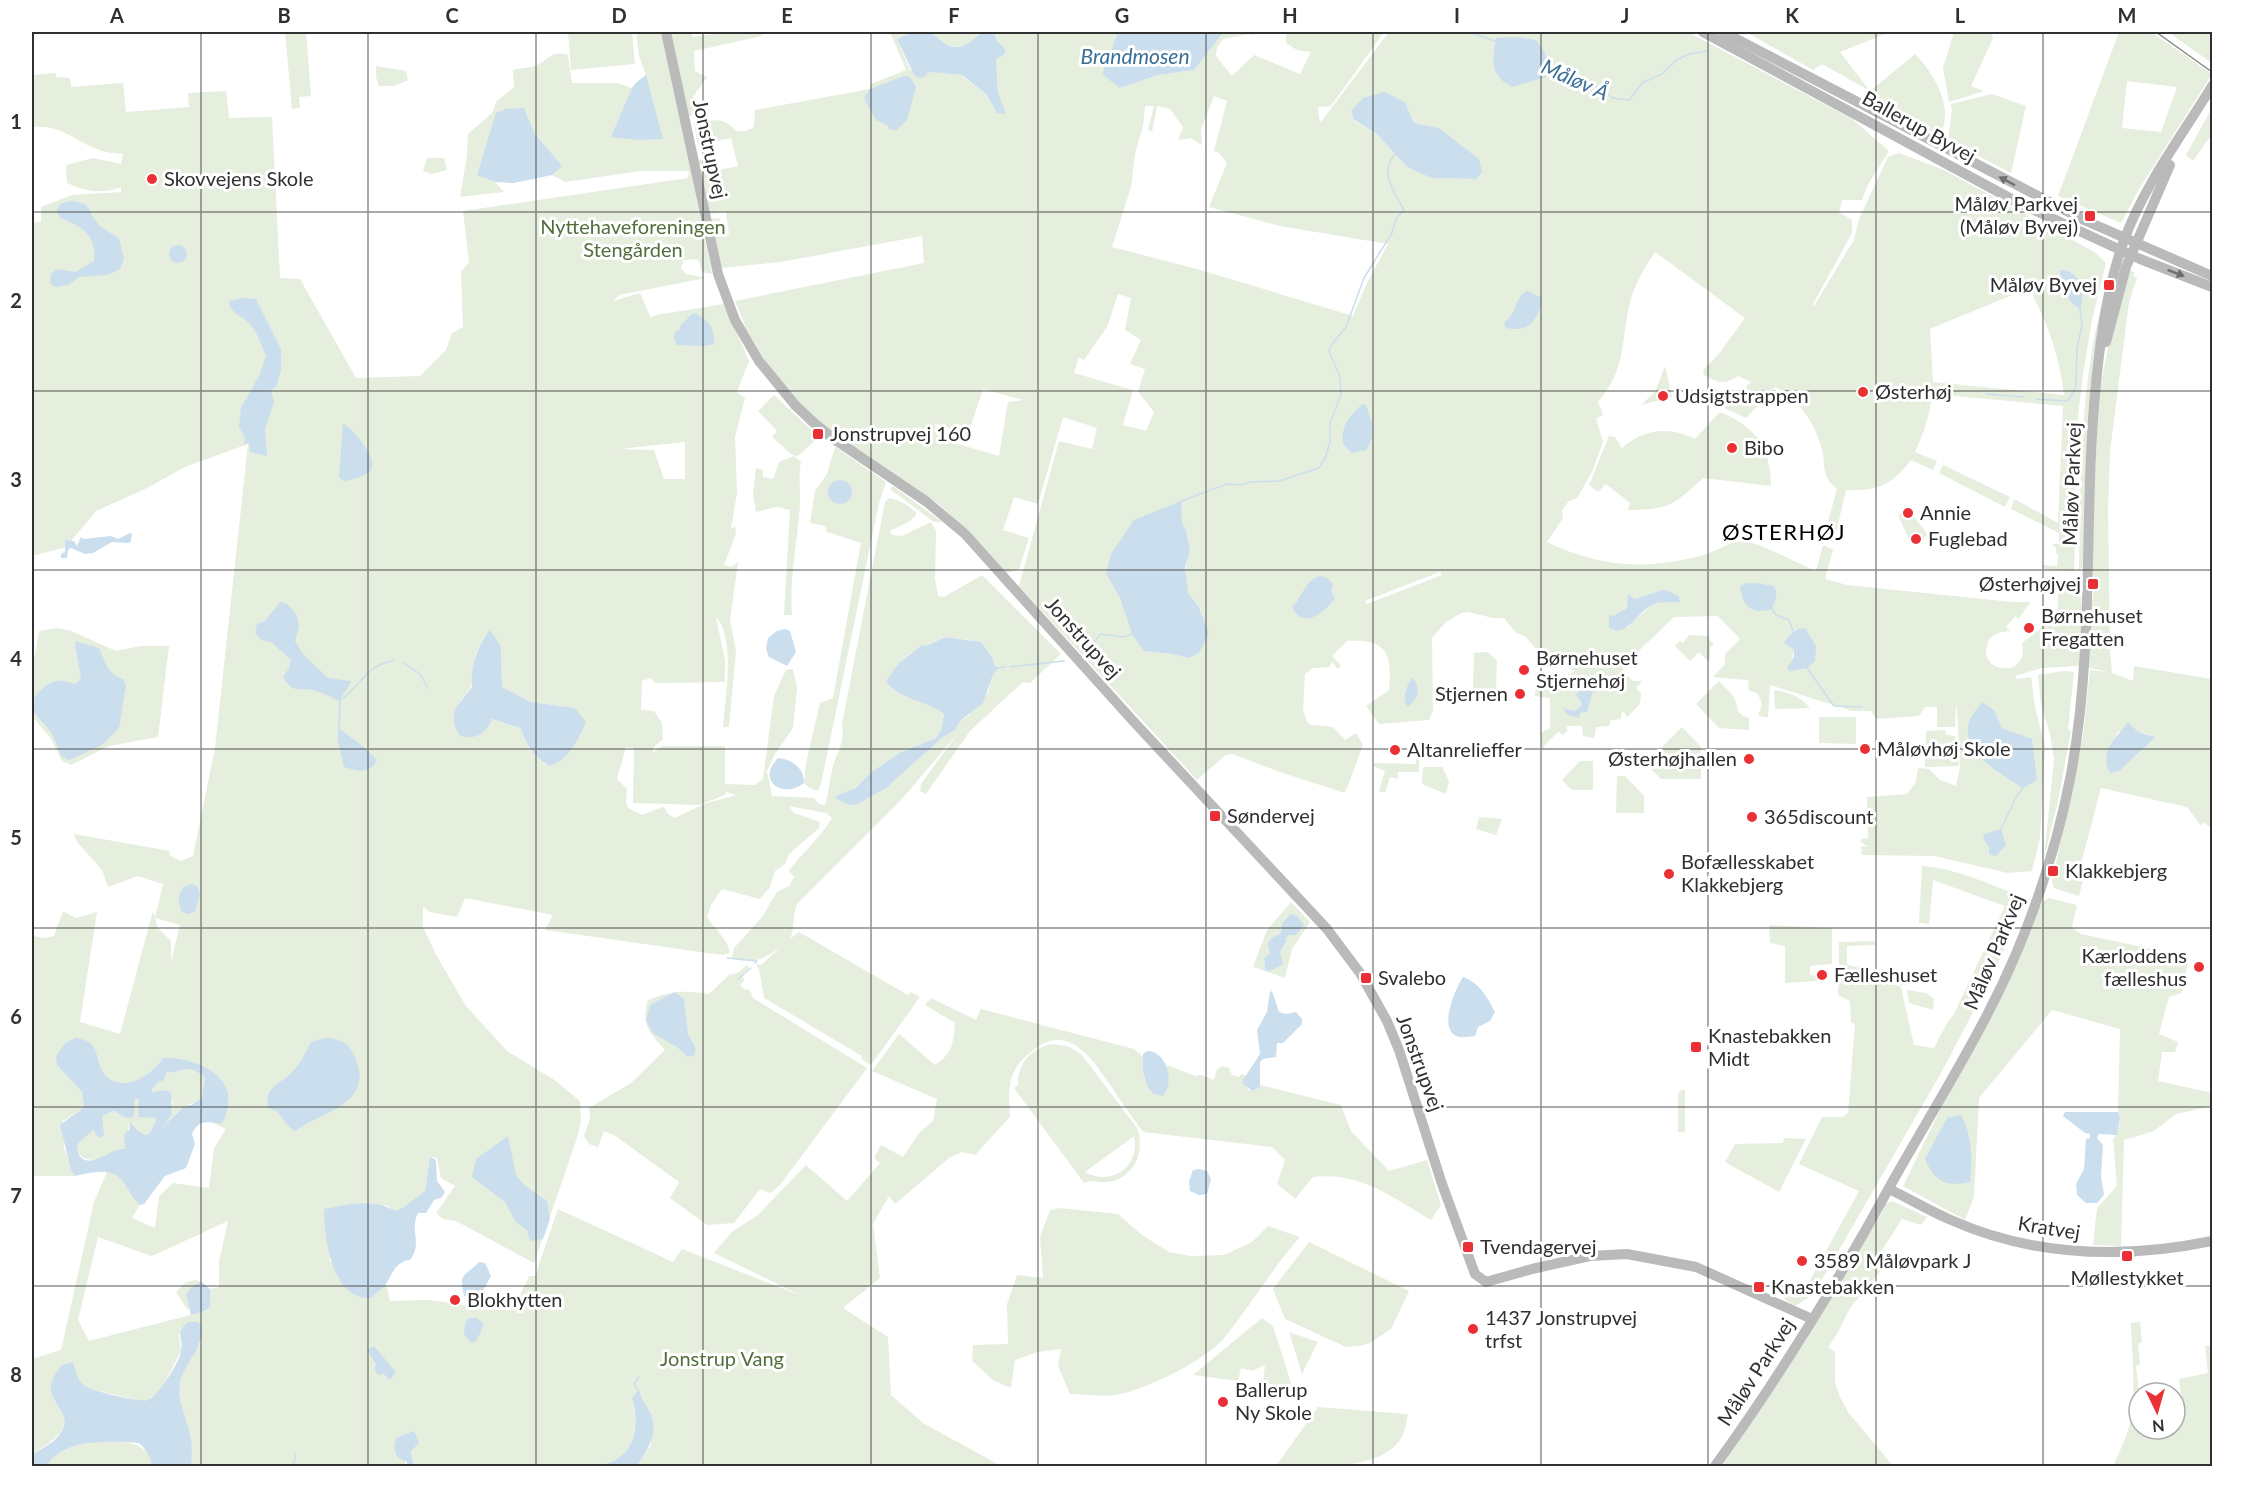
<svg xmlns="http://www.w3.org/2000/svg" width="2244" height="1498" font-family="Lato,sans-serif">
	<style>
		.green { fill: #e6eede; fill-rule: evenodd }
		.water { fill: #cadeed; fill-rule: evenodd }
		.lines { fill: none; stroke-linecap: round; stroke-linejoin: round }
		.stream { stroke: #cadeed; stroke-width: 1.5 }
		.secondary { stroke: #bababa; stroke-width: 10 }
		.tram { stroke: #858585; stroke-width: 1.5 }
		.oneway { fill: #6e6e6e }
		.grid { fill: none; stroke: #303030; stroke-width: 1.5; stroke-opacity: 0.55 }
		.poi-dot { fill: #ea3034; stroke: #fff; stroke-width: 2 }
		.labels { text-anchor: middle; stroke-width: 6; stroke-linejoin: round; paint-order: stroke }
		.street-label { font-size: 20px; fill: #303030; stroke: #fff }
		.poi-label { font-size: 20px; fill: #303030; stroke: #fff; text-anchor: start }
		.park-label { font-size: 20px; fill: #516e3c; stroke: #fff }
		.water-label { font-size: 21px; font-style: italic; fill: #3b6e95; stroke: #fff }
		.quarter-label { font-size: 22px; letter-spacing: 1.5px; fill: #000; stroke: #fff }
		.neatline { fill: none; stroke: #303030; stroke-width: 2 }
		.grid-label { font-size: 20px; text-anchor: middle; font-weight: bold; fill: #303030 }
	</style>
	<rect width="100%" height="100%" fill="#fff"/>
	<!-- green -->
	<g class="green">
		<path d="M285,32H306L311,96L299,97L300,108L292,109Z"/>
		<path d="M568,32H632L635,64L571,70Z"/>
		<path d="M636,32H662L712,274L702,272L699,261L696,259L684,260L681,268L686,274L706,278L619,295L613,301L640,293L651,318L656,315L724,304L749,361L737,392L745,398L735,437L737,493L731,529L735,526L736,534L724,565L731,567L738,562L730,620L736,651L729,727H723C725,699 736,639 716,617L725,660V682L663,683H656L650,678L642,681L641,710L654,711L662,723L663,739L653,748V753L662,746H725V784L755,785L763,779L774,696L786,670L793,669L797,688L793,728L775,754L767,771L772,796L814,798L819,804L825,805C829,792 830,779 833,766C838,750 845,742 842,724L885,502L890,498L902,502L916,512V515L910,521L890,531L892,535L902,536L931,522L936,531L935,579L938,596L944,597L982,575L1061,654L1030,683L1023,682L970,731L926,794L920,791L921,784L958,733L901,800L797,904C792,916 795,928 790,939L799,932L908,995L911,992L920,997L871,1065L861,1059L862,1056L764,998L759,969L756,964L761,965L780,948C763,959 753,965 732,958L734,948L762,917L777,892L789,886L794,877L789,871C803,852 820,838 832,818L826,813L789,806L794,813L820,822L819,828L789,854L785,864L775,871L770,887L760,899L722,889L711,905L707,917C714,928 729,941 730,953L722,955L545,930L553,915L465,898L457,917L429,912L423,906V926L435,953L466,1006L507,1051L556,1081L580,1101L581,1121L577,1138L534,1263L456,1221L443,1219L436,1213L455,1186L441,1178L437,1158L430,1157L425,1191L404,1207L396,1211L385,1205L329,1246L330,1261L371,1298L386,1284L390,1301L428,1300L502,1310L518,1299L529,1276H535L558,1209L673,1262L682,1249L802,1296L714,1253L732,1232L758,1215L806,1165L847,1201L880,1163L874,1158L881,1145L903,1157L919,1133L933,1121L937,1099L872,1071L899,1034L935,1065C953,1053 953,1044 955,1023L925,1005L931,998L976,1020L981,1009L1134,1049L1143,1057L1144,1078L1152,1093L1166,1092L1168,1083L1167,1065L1195,1076L1201,1075L1214,1080L1217,1069L1222,1066L1229,1068L1232,1075L1239,1077L1241,1074L1248,1076L1243,1080L1248,1090L1252,1091L1259,1088L1260,1085L1341,1105L1351,1131L1389,1171L1427,1160L1441,1205L1431,1220C1391,1197 1362,1172 1313,1177L1295,1199L1277,1184L1285,1160L1272,1147L1143,1132C1132,1117 1121,1102 1111,1086C1092,1059 1069,1021 1032,1051C1007,1070 1008,1088 1010,1117L975,1155L962,1152L949,1158L895,1204L889,1196L873,1224L880,1278L843,1308L888,1337L891,1395L923,1423L1001,1466H637L651,1445L652,1417L644,1405L640,1391L632,1398C638,1422 637,1450 612,1462C606,1464 599,1464 593,1466H414L411,1451L414,1432L396,1438L407,1466H191V1438L181,1408L179,1386L184,1368L201,1342V1325L198,1322H188L179,1335L181,1351L166,1380L156,1394L148,1400L140,1401L87,1388L79,1380L54,1400C78,1429 54,1439 32,1455V1359L61,1350L94,1202L107,1172C124,1175 128,1194 140,1205L132,1218L155,1228L159,1196L173,1183L209,1188L214,1148L226,1129L212,1123L221,1124C226,1119 226,1113 228,1107C236,1074 188,1056 163,1058C152,1074 125,1094 106,1077C98,1069 96,1057 93,1046L57,1065L82,1092L84,1107L63,1121L64,1148L75,1176H32V936L46,938L54,936L63,911L76,918L97,912L80,1022L120,1034L153,911L155,917L163,884L138,876L108,887L102,870L77,842L74,834L170,851L169,855L181,861L193,856L215,748L248,444L185,467L147,488L96,511L66,547L32,556V223L41,222V207L72,195L121,192V187C102,195 85,191 67,183L66,165L93,158L121,164L123,154C115,153 106,153 99,150C72,140 63,125 32,127V75L56,73V77L70,78L71,87L123,83L126,112L189,107L188,93L226,91L229,118L272,117L280,278L300,279L356,378L420,376L446,350L452,333L463,327L461,272L469,262L463,211L688,178L689,171H640L565,182L552,175L561,166L535,134L524,108L477,174L495,182L504,192L460,197L467,155L468,134L492,113L496,102L514,87L513,70C520,68 530,68 537,65C549,59 553,50 568,55L572,83H618L632,88L636,83L646,75L639,56ZM685,442V479H664L654,450L620,449ZM490,631L501,646L502,687L531,702L575,708L548,766C533,756 527,745 520,728L491,719L460,700C477,686 470,679 474,661C476,650 483,639 490,631ZM944,637L971,640L992,657L995,666L988,693L968,716L960,721L955,730L943,737L886,788L858,804L838,795L856,788L870,773L901,752L936,738L941,732L944,714L935,706L892,689C894,681 895,666 901,661C913,649 929,645 944,637ZM626,747L634,748L633,803L699,805L725,795L726,792L736,795L704,804L675,818L668,814L664,807C656,808 650,813 642,815L628,808L626,801L627,789L617,779ZM155,918L180,925L171,962V941L158,928ZM228,1221L219,1262V1287L210,1289V1307L206,1311L89,1341L78,1320L98,1237L152,1256ZM373,1346L396,1372L393,1375L384,1374L374,1369L376,1364Z"/>
		<path d="M671,32H691L693,37L727,32H761L762,36L694,51L695,71L707,77L693,97L696,115L688,116Z"/>
		<path d="M890,32H912L897,39L910,70L961,75L987,95L997,113L1005,114L998,93L996,58L999,56L994,32H1118L1102,73L1120,88L1158,75L1194,70L1222,34L1256,32L1254,35L1249,34L1223,39L1217,47L1216,56L1232,76L1254,55L1300,74L1311,52L1297,50L1286,43V32H1384L1331,106L1318,107L1320,123L1389,32H1688L1852,119L1889,151L1867,186L1862,200H1842L1839,212L1852,220V233L1813,304L1814,306L1854,240L1859,219L1888,157L1899,153L1944,170L2096,253L2106,263L2092,320L2083,374L2077,425L2073,529L2060,525L2075,539L2074,571L2043,569V565L2057,566L2058,554L2056,553V547L2053,546L2052,544H2059V533L2011,509L2014,499L2058,523L2063,406L1932,394C1930,415 1924,432 1915,452L1937,461L1933,470L1911,460C1892,485 1878,491 1846,490L1835,537L1825,533L1837,489C1819,475 1827,464 1821,446C1814,422 1797,397 1775,387L1746,418L1724,408L1751,382L1738,376C1724,385 1718,383 1704,375L1703,370L1718,355L1745,318L1655,252C1644,268 1635,284 1630,302C1620,343 1628,366 1598,402L1603,415L1596,419L1603,442L1592,472L1577,498L1568,502L1562,510L1563,518L1547,542C1601,568 1646,570 1704,555C1719,551 1731,539 1748,542C1764,545 1799,564 1816,571L1823,545L1833,550L1825,579L1847,585L2012,602H2031L2018,619L2015,616L2006,627L2010,631C1999,632 1990,634 1987,645C1978,674 2030,679 2022,643L2038,631L2058,608V589L2035,588L2036,583H2070L2080,587L2082,618L2080,666L2042,668L2015,676L2017,679L2031,677L2035,707L2045,747L2040,838L2032,871L2008,873L1934,856L1862,855L1861,846L1868,847L1861,842V839L1868,838L1867,797L1907,794L1916,782L1918,768L1929,769L1940,780L1956,786L1960,767L1957,707H1956L1955,727H1937V707H1925L1919,716L1876,719L1871,711H1852L1770,685L1768,717H1762L1758,714C1764,705 1762,698 1755,692L1749,691L1748,680L1713,677L1725,664V654L1740,639L1718,616L1674,617L1623,666V672L1633,681H1642L1636,688L1641,694L1640,704L1627,717L1624,712L1621,713V719L1611,720L1609,726L1596,727L1594,738L1583,736L1582,726H1567V731L1563,735L1558,732L1544,746L1543,750L1541,746V733L1550,728V698L1535,696L1536,685L1559,683L1574,671L1534,647L1526,637L1515,632L1504,618H1493L1468,612L1462,613L1446,622L1432,638L1433,710L1429,720L1379,724L1366,706L1389,690C1392,654 1388,639 1347,641L1332,656L1341,665L1338,669L1332,662L1330,667L1313,668L1305,674L1303,709L1307,722L1311,725L1333,727L1345,740L1356,733L1363,745L1345,793L1283,773L1232,754L1226,755L1197,780L1019,586L1059,441L1092,449L1097,428L1063,417L1038,504L1014,497L1003,530L1029,538L1019,569L1005,574L973,537L939,504L833,437L777,381L746,328L735,301L924,263L922,236L780,262L721,268L710,219L719,218L721,224L717,225L719,235L729,234L726,212L710,214L698,160L703,159L705,173L738,166L731,138L698,145L694,124C713,121 722,115 736,131H746L754,127L755,110L870,89L871,84L906,70ZM1214,96L1227,101L1214,151L1219,153L1227,163L1209,207L1280,226L1388,244L1367,283L1353,316L1197,269L1112,247L1131,187L1135,154L1143,126L1145,106H1154L1148,130L1152,132L1157,106L1170,109L1183,127L1178,140L1191,138L1202,145L1201,130ZM1405,102L1414,123L1439,128L1479,159L1476,179L1431,178L1407,167L1376,133L1354,121L1351,111ZM2029,288C2048,324 2059,354 2064,395L1933,382L1930,329ZM1118,294L1131,298L1125,330L1141,340L1130,364L1145,369L1138,392L1154,412L1146,431L1123,425L1133,390L1074,373L1079,357L1084,360L1107,327ZM983,389L1023,400L1008,402L999,456L958,444L936,434L935,423L968,435ZM1182,523C1197,547 1180,566 1187,592C1189,597 1195,601 1199,607C1203,614 1205,625 1209,633L1187,658L1172,654L1144,651L1123,594ZM1440,572L1442,575L1367,604L1365,601ZM1656,591L1679,596L1680,603L1664,601L1650,606L1627,628L1610,615L1613,616L1627,608L1629,595L1634,599L1650,596ZM1796,629L1801,667L1790,671L1794,650L1785,643L1790,634ZM1582,682L1593,688L1587,712L1579,713V717L1565,708L1574,711L1580,707ZM1994,710L2002,728L2018,734L1969,722Z"/>
		<path d="M931,32H983C961,49 953,54 931,32Z"/>
		<path d="M1746,32H1890L1840,52L1870,91L1915,54C1934,73 1956,110 1939,136L1872,100L1870,91L1822,64L1813,70Z"/>
		<path d="M1954,32H1991L1993,38L1971,86L1984,91L1949,102L1943,68Z"/>
		<path d="M2119,32H2151L2212,74L2139,189L2121,223L2058,196ZM2127,81L2177,87L2161,132L2122,128Z"/>
		<path d="M2168,32H2212V63Z"/>
		<path d="M376,66L406,71L408,80L394,86H379L376,77Z"/>
		<path d="M1992,94L2026,106L2011,173L1948,140L1952,110L1951,104Z"/>
		<path d="M2212,108V134L2193,161L2186,155Z"/>
		<path d="M427,158H444L447,170L432,174L423,171Z"/>
		<path d="M2111,263L2083,566L2079,571C2080,500 2080,428 2091,357C2095,325 2106,294 2111,263Z"/>
		<path d="M2130,271L2135,272L2133,276L2137,278L2129,302L2110,452L2108,509L2110,652L2112,673L2133,681L2134,666L2212,679V828L2203,822L2201,826L2187,807L2101,788L2079,871L2084,876L2079,896L2054,888L2052,882L2083,736L2090,670L2109,672L2089,668C2090,650 2089,632 2091,614C2092,594 2098,588 2091,566L2099,392L2111,334ZM2122,730L2144,733L2156,737L2135,757L2113,741L2118,732Z"/>
		<path d="M1665,366L1672,397L1641,405L1655,392Z"/>
		<path d="M774,395L819,437L798,456L792,455L772,437L777,431L758,411Z"/>
		<path d="M1720,412C1755,426 1771,448 1771,486L1703,478C1674,505 1668,510 1628,510L1630,503L1606,484L1598,492L1589,485L1609,436L1615,437L1622,448C1644,429 1669,426 1695,439Z"/>
		<path d="M835,447L886,482L879,503L821,784L818,791L810,788L804,783L806,763L820,703L833,698L861,543L827,532L825,526L810,523L815,491L827,474Z"/>
		<path d="M794,456L801,462C798,476 801,489 800,504C798,541 789,577 792,615H784L790,510L777,507L756,512L753,494L756,468L763,470V477L773,479L779,462Z"/>
		<path d="M1943,465L2010,497L2005,507L1939,473Z"/>
		<path d="M893,486L942,522H934L890,489Z"/>
		<path d="M1909,510L1928,535L1912,545L1898,515Z"/>
		<path d="M58,628L71,631L116,651L141,646H169L158,737L109,746L71,765L62,761L51,739L32,716V671L39,631Z"/>
		<path d="M1689,635L1708,636L1710,638L1709,639L1714,644L1710,647V659L1708,661L1699,652L1690,661L1675,646L1680,641L1683,643Z"/>
		<path d="M1488,652L1497,661L1496,689L1473,688L1474,653Z"/>
		<path d="M2064,671L2074,672L2068,729L2071,731L2058,801L2044,858L2054,759L2050,734L2041,705L2038,675Z"/>
		<path d="M1719,681C1723,686 1729,690 1733,696C1740,705 1733,714 1749,718V730L1719,728L1696,704Z"/>
		<path d="M1774,690C1790,693 1800,696 1810,708L1775,709Z"/>
		<path d="M1819,717H1856V744L1819,743Z"/>
		<path d="M1682,727L1701,747V779H1661L1651,769L1652,757Z"/>
		<path d="M1945,730L1946,735L1955,736V746H1958L1959,766L1925,767L1926,731Z"/>
		<path d="M1416,752H1419V772H1398V779L1390,777L1385,793L1379,791L1385,771L1375,767L1372,763L1416,764Z"/>
		<path d="M1580,761H1593V790H1572L1562,780Z"/>
		<path d="M1423,767H1442L1449,781L1446,794L1422,784Z"/>
		<path d="M1617,776H1625L1644,796V813H1616Z"/>
		<path d="M1479,817L1502,819L1496,835L1476,829Z"/>
		<path d="M1922,866C1955,868 1989,884 2020,896L2004,950L1980,999L1941,1073L1813,1295L1795,1306L1784,1299L1788,1294L1796,1298L1802,1295L1859,1191L1799,1164L1822,1117H1843L1848,1113L1855,1024L1851,1022L1850,1001L1838,995L1839,970L1870,972L1839,968V942L1875,941V945L1847,946V965L1874,971L1906,974L1903,986L1871,973L1901,987L1914,1045L1934,1048L1947,1023L1954,1014L2005,906L1933,880L1929,924L1919,923Z"/>
		<path d="M2049,898L2077,905L2072,927L2081,934L2189,957L2182,993L2169,997L2159,1034L2178,1042L2175,1052H2162L2158,1081L2212,1093V1106L2176,1114L2154,1131L2124,1140L2121,1246L2093,1245L2097,1208L2117,1186L2113,1139C2120,1133 2121,1120 2118,1112L2120,1029L2052,1010L1979,1098L1974,1197L1965,1220L1903,1186L2040,906L2043,901Z"/>
		<path d="M1291,902L1310,922L1292,949L1285,978L1253,967L1267,930ZM1282,923L1304,924L1296,935H1290L1286,938V943L1280,952L1278,966L1265,970L1264,958L1270,954L1273,937L1281,933Z"/>
		<path d="M1769,925L1832,928V964L1810,966V975L1816,976L1817,981L1785,983V946L1770,943Z"/>
		<path d="M747,965L749,968L741,976H743L744,981L740,985L744,989L750,990L753,998L867,1068L780,1185L770,1193L760,1189L734,1223L707,1225L670,1198L679,1182L614,1135L604,1131L598,1147L589,1144L584,1136L590,1119L589,1108L631,1083L665,1050C649,1032 641,1025 648,1000C672,991 683,990 709,994L729,975L738,973Z"/>
		<path d="M1907,990L1926,993L1934,999L1933,1010L1909,1003Z"/>
		<path d="M1053,1044L1070,1047L1082,1055L1137,1128C1146,1152 1134,1179 1107,1182C1099,1183 1091,1179 1084,1183L1014,1088L1018,1085C1017,1064 1032,1047 1053,1044ZM1134,1136C1141,1166 1111,1187 1085,1172Z"/>
		<path d="M184,1069L194,1070L205,1077L202,1098C196,1103 190,1103 184,1107C174,1112 170,1124 161,1128L173,1102L171,1092L166,1090L152,1092V1089L158,1081H161L167,1071L174,1073Z"/>
		<path d="M1681,1090H1685V1132H1678V1094Z"/>
		<path d="M135,1099H139L141,1116L157,1118L150,1133L146,1135L138,1131L133,1123L129,1125L125,1150C111,1155 80,1171 77,1146C83,1136 93,1129 102,1121V1116L114,1111L124,1117L133,1105Z"/>
		<path d="M1784,1138L1806,1139L1779,1192L1725,1162L1735,1144L1783,1143Z"/>
		<path d="M1892,1201L1927,1217L1921,1225L1902,1219L1877,1258L1884,1267L1850,1308L1837,1334L1828,1347L1835,1352V1383L1840,1397L1848,1412L1893,1466H1722L1807,1339L1808,1334L1884,1209L1883,1205Z"/>
		<path d="M1060,1208L1118,1214L1142,1235L1169,1252L1190,1256L1224,1255L1252,1242L1268,1226L1300,1237C1272,1268 1251,1305 1225,1337C1205,1361 1147,1389 1116,1395C1101,1397 1084,1394 1070,1394L1058,1366L1061,1349L1038,1352L1015,1360L1011,1388L993,1380L972,1361L973,1345L1008,1344L1007,1304L1017,1275L1043,1278L1040,1237L1050,1210Z"/>
		<path d="M1309,1242L1409,1291L1391,1329L1370,1343L1360,1346L1346,1347L1285,1319L1273,1289Z"/>
		<path d="M196,1280L202,1282L194,1284L188,1311L176,1292L186,1282Z"/>
		<path d="M1262,1318L1273,1326L1293,1389L1263,1385L1265,1365L1252,1371L1241,1368L1238,1381L1193,1375Z"/>
		<path d="M2140,1322L2142,1342L2138,1344L2140,1364L2136,1366L2139,1392L2160,1390V1393H2139V1429H2175V1402L2182,1401L2179,1379L2208,1373L2205,1346L2212,1345V1466H2113C2120,1451 2128,1434 2131,1418C2136,1387 2132,1354 2131,1323Z"/>
		<path d="M1289,1332L1318,1342L1302,1374Z"/>
		<path d="M1318,1407L1408,1414C1406,1422 1405,1434 1400,1440C1377,1472 1311,1467 1276,1466Z"/>
		<path d="M100,1441C122,1442 148,1439 152,1466H47C57,1448 81,1444 100,1441Z"/>
	</g>
	<!-- water -->
	<g class="water">
		<path d="M912,32H931C954,54 960,50 983,32H994L997,41L1005,49V54L996,59L998,93L1006,114L997,113L987,95L962,75L928,72L926,76L919,78L914,75L897,39Z"/>
		<path d="M1118,32H1238L1222,34L1194,70L1158,75L1120,88L1102,74Z"/>
		<path d="M1516,37L1536,40C1545,52 1553,62 1546,77L1512,87C1489,75 1492,60 1496,38Z"/>
		<path d="M646,75L663,139L638,140L611,137L632,88L636,83Z"/>
		<path d="M904,76L910,77L916,87L907,120L897,130L889,129L887,125L876,120L864,98L870,89Z"/>
		<path d="M1384,92L1405,102L1414,123L1439,128L1479,159L1482,172L1476,179L1431,178L1407,167L1376,133L1354,120L1351,111L1363,98Z"/>
		<path d="M524,108L535,134L562,166L552,175L514,183L495,182L477,175L496,113L506,109Z"/>
		<path d="M70,201C92,204 85,205 95,220C101,229 111,233 119,238L124,259L120,269L107,275L79,277L68,285L54,287L50,282L51,274L57,269L76,272L94,261C97,234 82,227 60,218L57,210L60,204Z"/>
		<circle cx="178" cy="254" r="9"/>
		<path d="M2060,270C2079,269 2087,294 2080,309C2067,302 2060,285 2060,270Z"/>
		<path d="M1527,291L1541,297C1543,307 1535,323 1526,327C1520,330 1513,329 1506,328L1504,322C1519,313 1513,298 1527,291Z"/>
		<path d="M242,298L256,299L281,349V371L276,387L271,390L274,402L265,429L267,456L250,452L249,443L244,444L245,438L239,427L241,408L260,374L266,356C261,345 257,330 248,322C240,314 229,313 229,301Z"/>
		<path d="M693,313C707,318 716,329 714,344L703,346L677,345L674,338L675,332L681,329L680,326Z"/>
		<path d="M1362,404L1366,405C1372,422 1377,435 1366,450L1352,453L1343,444C1341,425 1349,417 1362,404Z"/>
		<path d="M343,424C353,428 379,460 371,470C365,477 352,480 344,481L339,477Z"/>
		<circle cx="840" cy="492" r="12"/>
		<path d="M1181,501L1182,523L1186,530L1190,550L1185,567L1188,593L1199,607L1209,633L1199,653L1188,658L1172,654L1144,651L1133,636L1120,598L1106,573L1111,554L1134,520Z"/>
		<path d="M130,533L132,534L131,541L129,543L112,542L93,553L85,554L71,548L68,550L67,558H61V554L65,552V540L74,541L77,546L81,537L84,539L111,536L118,539Z"/>
		<path d="M1321,576L1327,578L1333,584L1331,591L1335,598C1325,612 1303,631 1292,607C1303,597 1305,579 1321,576Z"/>
		<path d="M1746,583H1756L1774,586C1779,594 1775,601 1772,609C1752,615 1743,607 1740,587Z"/>
		<path d="M1665,590L1679,596L1680,603C1670,602 1662,601 1652,605C1637,612 1628,638 1609,628V615L1613,616L1627,608L1628,594L1634,599C1646,597 1654,591 1665,590Z"/>
		<path d="M280,602C290,603 298,614 299,625C299,630 296,636 295,641L303,654L328,678L352,681L341,698L340,729L365,748L377,760C370,775 357,771 344,767L338,742L339,701C332,698 324,693 316,691C301,686 293,696 283,677L289,668L291,660L271,642L262,640L255,633L257,624L265,621Z"/>
		<path d="M1805,628L1816,646L1815,661L1807,668L1790,671L1787,668L1794,657V650L1784,643C1790,634 1793,629 1805,628Z"/>
		<path d="M785,629L790,631L796,652L787,666L769,657L766,649L768,638L777,631Z"/>
		<path d="M490,630L501,646L502,687L531,702L575,708L586,722C579,739 568,761 549,766C533,756 527,745 520,728L492,719C486,734 474,741 459,735C446,711 459,705 472,687C470,666 477,647 490,630Z"/>
		<path d="M945,637L981,642L992,657L995,666L998,668L993,675L983,703L960,721L955,730L943,737L886,788L858,804L850,805L835,798L838,795L856,788L870,773L901,752L936,738L941,731L944,714C927,700 898,700 886,681L900,662L921,646L928,645Z"/>
		<path d="M76,641L99,648C105,662 108,674 123,679L126,685L119,728L102,745L69,760L62,757C58,749 55,739 50,731C40,716 20,709 42,689C55,678 59,680 76,684L81,678L75,645Z"/>
		<path d="M1412,677C1421,688 1419,698 1408,707C1401,699 1407,686 1412,677Z"/>
		<path d="M1581,681L1594,688L1587,712L1580,713L1579,718L1566,714L1564,708L1574,711L1580,707L1581,702L1576,695L1582,687Z"/>
		<path d="M1982,702L1994,710L2002,728L2032,739L2037,780L2023,788C2001,773 1960,754 1969,722C1971,715 1978,708 1982,702Z"/>
		<path d="M2128,722L2138,732L2156,737L2119,771L2110,773C2098,752 2117,737 2128,722Z"/>
		<path d="M778,758C791,759 804,767 804,783C782,800 756,780 778,758Z"/>
		<path d="M2001,829L2006,845L1996,856L1989,854V847L1983,838L1985,834Z"/>
		<path d="M191,884L197,886L200,895L195,911L189,914L182,912C178,903 177,894 184,887Z"/>
		<path d="M1291,914L1297,916L1304,925L1296,935H1290L1286,938V942L1280,952L1283,964L1270,971L1265,970L1264,958L1270,954L1268,943L1273,937L1281,933L1282,923Z"/>
		<path d="M1463,977C1480,983 1487,997 1495,1012L1490,1021L1478,1027L1475,1036C1470,1036 1464,1038 1460,1037C1436,1033 1455,989 1463,977Z"/>
		<path d="M1272,991L1279,1012L1286,1014L1296,1012L1302,1019V1024L1283,1043H1277L1276,1057L1263,1059L1260,1062V1085L1259,1088L1252,1091L1243,1084V1080L1260,1054L1257,1030L1267,1012L1270,992Z"/>
		<path d="M675,992L684,999L688,1034L696,1049L694,1055L688,1057L677,1047L654,1034L646,1021L650,1005Z"/>
		<path d="M76,1038C82,1039 88,1040 93,1046C99,1055 97,1067 106,1076C125,1094 152,1074 163,1058C188,1056 236,1073 228,1107C226,1113 226,1119 221,1124C207,1122 199,1119 192,1134L195,1144L186,1168L165,1176L144,1204L140,1205C132,1198 129,1190 123,1182C111,1166 91,1173 75,1176L71,1170L60,1125L84,1107L82,1092L57,1065L56,1056L65,1043ZM184,1069L194,1070L205,1077L202,1098L191,1105L184,1106L162,1128L172,1114C170,1107 173,1102 171,1092L166,1090L152,1092V1089L158,1082L164,1080L167,1071L174,1073ZM135,1099H139L138,1117L157,1118L150,1133L146,1135L138,1131L131,1122L129,1130L124,1134L125,1149C113,1145 81,1179 77,1146C82,1138 88,1136 93,1129L97,1136L101,1138L104,1135L102,1116L114,1111L124,1117L130,1118L134,1116Z"/>
		<path d="M325,1038C340,1038 349,1043 355,1057C371,1093 343,1106 316,1119C308,1122 302,1127 295,1131L290,1128L277,1111L269,1109C261,1088 283,1083 294,1070C302,1062 306,1051 311,1042Z"/>
		<path d="M1147,1051C1167,1051 1175,1082 1163,1096L1153,1094C1143,1081 1142,1070 1143,1054Z"/>
		<path d="M2065,1112H2118L2120,1118L2117,1135L2099,1134L2097,1138L2103,1145L2101,1176L2104,1195L2097,1203H2086L2077,1195L2076,1184L2084,1169L2086,1139L2090,1138V1134L2085,1133L2063,1116Z"/>
		<path d="M1961,1115C1972,1136 1973,1158 1970,1182C1946,1187 1935,1182 1925,1159L1947,1118Z"/>
		<path d="M508,1136L516,1175L524,1185L547,1201L550,1219L543,1239L530,1241L527,1230L516,1222L505,1202L472,1177L476,1159Z"/>
		<path d="M430,1157L436,1160L437,1181L445,1192L441,1198L434,1200L426,1213H418C409,1231 423,1243 410,1260C395,1262 393,1273 386,1284C382,1289 376,1293 371,1298C332,1300 324,1239 324,1209C350,1204 372,1198 396,1211L404,1207L425,1191Z"/>
		<path d="M1199,1169L1207,1171L1211,1179L1207,1194L1199,1195L1190,1191L1189,1181L1193,1170Z"/>
		<path d="M479,1262L485,1263L491,1276L479,1298L464,1296C459,1271 464,1278 479,1262Z"/>
		<path d="M202,1282L210,1289V1307L205,1311L191,1315L186,1294L195,1284Z"/>
		<path d="M469,1318H476L484,1324L477,1340L472,1343L464,1335L465,1324Z"/>
		<path d="M188,1322H198L201,1325C206,1348 183,1362 180,1384C177,1403 188,1420 191,1439C192,1447 192,1458 191,1466H152C151,1459 146,1447 138,1443C132,1442 124,1442 119,1442C95,1441 60,1443 47,1466H32V1455C40,1449 54,1443 59,1435C74,1416 54,1407 51,1391C49,1382 56,1373 62,1365L73,1362C76,1371 77,1380 85,1386C93,1391 140,1403 148,1400C152,1398 156,1394 158,1391C165,1383 180,1361 181,1351C184,1337 174,1334 188,1322Z"/>
		<path d="M374,1346L396,1372L390,1380L384,1374L378,1375L374,1369L376,1364L367,1350Z"/>
		<path d="M638,1391H640C641,1401 649,1407 652,1417C658,1436 646,1452 637,1466H593C599,1464 606,1464 612,1462C637,1450 639,1422 632,1398Z"/>
		<path d="M414,1431L419,1443L411,1451L414,1466H407V1462L397,1457L394,1448L396,1438Z"/>
	</g>
	<g class="lines">
		<!-- stream -->
		<g class="stream">
			<path d="M1469,32L1495,41"/>
			<path d="M1550,70L1588,81L1613,98L1629,100L1642,83L1662,74L1678,59L1690,54L1707,51"/>
			<path d="M1987,394L2024,397"/>
			<path d="M2036,399L2067,401L2072,395L2076,385L2077,349L2082,325L2080,309"/>
			<path d="M1181,501L1227,484L1242,485L1250,482L1279,481L1319,468L1326,456L1330,442V423L1341,395L1340,376L1329,352L1330,347L1346,327L1364,278L1392,233L1396,219L1404,210C1394,192 1379,172 1395,154"/>
			<path d="M1772,609L1776,615L1789,620L1793,631"/>
			<path d="M1090,651C1095,646 1094,639 1101,634L1124,637L1132,634"/>
			<path d="M404,663L420,674L428,688"/>
			<path d="M1010,667L1064,661"/>
			<path d="M998,668L1005,667"/>
			<path d="M1807,668L1834,706L1862,707"/>
			<path d="M342,699C364,682 364,667 394,660"/>
			<path d="M2001,829L2016,797L2023,788"/>
			<path d="M727,958L757,961L755,963"/>
			<path d="M738,979L751,968"/>
			<path d="M638,1391L634,1384L639,1377"/>
			<path d="M292,1466L295,1459V1453"/>
		</g>
		<!-- secondary -->
		<g class="secondary">
			<path d="M666,32L718,274L735,320L759,361L795,405L814,423L834,439L927,502L965,534L1134,722L1327,929L1360,973L1387,1021L1399,1050L1442,1184L1475,1274L1486,1282L1532,1269L1590,1256L1627,1254L1696,1267L1812,1319"/>
			<path d="M1703,32L2017,202L2140,259L2212,287"/>
			<path d="M1723,32L2084,220L2212,276"/>
			<path d="M2106,342L2126,267L2170,165"/>
			<path d="M1889,1189C1910,1199 1930,1211 1951,1220C2034,1257 2124,1259 2212,1241"/>
			<path d="M1715,1466C1781,1375 1840,1278 1894,1179C1925,1124 1958,1071 1987,1015C2026,940 2055,857 2071,774C2095,644 2083,514 2096,383C2101,335 2107,289 2123,243C2143,187 2181,137 2212,86"/>
		</g>
		<!-- tram -->
		<path class="tram" d="M2156,32L2212,72"/>
	</g>
	<!-- one-way arrows -->
	<defs><path id="oneway-solid" d="M-6-.8H1V-3.2L6.5 0L1 3.2V.8H-6Z" transform="scale(1.5)"/></defs>
	<g class="oneway">
		<use href="#oneway-solid" transform="translate(2007 181) rotate(-152)"/>
		<use href="#oneway-solid" transform="translate(2176 273) rotate(21)"/>
	</g>
	<!-- grid -->
	<path class="grid" d="M201,32V1466M368,32V1466M536,32V1466M703,32V1466M871,32V1466M1038,32V1466M1206,32V1466M1373,32V1466M1541,32V1466M1708,32V1466M1876,32V1466M2043,32V1466M32,212H2212M32,391H2212M32,570H2212M32,749H2212M32,928H2212M32,1107H2212M32,1286H2212"/>
	<!-- markers -->
	<g class="poi-dot">
		<circle cx="152" cy="179" r="6"/>
		<rect x="2084" y="210" width="12" height="12" rx="3"/>
		<rect x="2103" y="279" width="12" height="12" rx="3"/>
		<circle cx="1863" cy="392" r="6"/>
		<circle cx="1663" cy="396" r="6"/>
		<rect x="812" y="428" width="12" height="12" rx="3"/>
		<circle cx="1732" cy="448" r="6"/>
		<circle cx="1908" cy="513" r="6"/>
		<circle cx="1916" cy="539" r="6"/>
		<rect x="2087" y="578" width="12" height="12" rx="3"/>
		<circle cx="2029" cy="628" r="6"/>
		<circle cx="1524" cy="670" r="6"/>
		<circle cx="1520" cy="694" r="6"/>
		<circle cx="1865" cy="749" r="6"/>
		<circle cx="1395" cy="750" r="6"/>
		<circle cx="1749" cy="759" r="6"/>
		<rect x="1209" y="810" width="12" height="12" rx="3"/>
		<circle cx="1752" cy="817" r="6"/>
		<rect x="2047" y="865" width="12" height="12" rx="3"/>
		<circle cx="1669" cy="874" r="6"/>
		<circle cx="2199" cy="967" r="6"/>
		<circle cx="1822" cy="975" r="6"/>
		<rect x="1360" y="972" width="12" height="12" rx="3"/>
		<rect x="1690" y="1041" width="12" height="12" rx="3"/>
		<rect x="1462" y="1241" width="12" height="12" rx="3"/>
		<rect x="2121" y="1250" width="12" height="12" rx="3"/>
		<circle cx="1802" cy="1261" r="6"/>
		<rect x="1753" y="1281" width="12" height="12" rx="3"/>
		<circle cx="455" cy="1300" r="6"/>
		<circle cx="1473" cy="1329" r="6"/>
		<circle cx="1223" cy="1402" r="6"/>
	</g>
	<g class="labels">
		<!-- street labels -->
		<g class="street-label">
			<text transform="translate(1919 127) rotate(29)" y="7">Ballerup Byvej</text>
			<text transform="translate(710 149) rotate(78)" y="7">Jonstrupvej</text>
			<text transform="translate(2072 484) rotate(-88)" y="7">Måløv Parkvej</text>
			<text transform="translate(1083 638) rotate(48)" y="7">Jonstrupvej</text>
			<text transform="translate(1994 952) rotate(-67)" y="7">Måløv Parkvej</text>
			<text transform="translate(1420 1063) rotate(70)" y="7">Jonstrupvej</text>
			<text transform="translate(2049 1228) rotate(9)" y="7">Kratvej</text>
			<text transform="translate(1756 1372) rotate(-57)" y="7">Måløv Parkvej</text>
		</g>
		<!-- poi labels -->
		<g class="poi-label">
			<text x="164" y="186">Skovvejens Skole</text>
			<text x="2078" y="211" text-anchor="end">Måløv Parkvej<tspan x="2078" dy="23">(Måløv Byvej)</tspan></text>
			<text x="2097" y="292" text-anchor="end">Måløv Byvej</text>
			<text x="1875" y="399">Østerhøj</text>
			<text x="1675" y="403">Udsigtstrappen</text>
			<text x="830" y="441">Jonstrupvej 160</text>
			<text x="1744" y="455">Bibo</text>
			<text x="1920" y="520">Annie</text>
			<text x="1928" y="546">Fuglebad</text>
			<text x="2081" y="591" text-anchor="end">Østerhøjvej</text>
			<text x="2041" y="623">Børnehuset<tspan x="2041" dy="23">Fregatten</tspan></text>
			<text x="1536" y="665">Børnehuset<tspan x="1536" dy="23">Stjernehøj</tspan></text>
			<text x="1508" y="701" text-anchor="end">Stjernen</text>
			<text x="1877" y="756">Måløvhøj Skole</text>
			<text x="1407" y="757">Altanrelieffer</text>
			<text x="1737" y="766" text-anchor="end">Østerhøjhallen</text>
			<text x="1227" y="823">Søndervej</text>
			<text x="1764" y="824">365discount</text>
			<text x="1681" y="869">Bofællesskabet<tspan x="1681" dy="23">Klakkebjerg</tspan></text>
			<text x="2065" y="878">Klakkebjerg</text>
			<text x="2187" y="963" text-anchor="end">Kærloddens<tspan x="2187" dy="23">fælleshus</tspan></text>
			<text x="1834" y="982">Fælleshuset</text>
			<text x="1378" y="985">Svalebo</text>
			<text x="1708" y="1043">Knastebakken<tspan x="1708" dy="23">Midt</tspan></text>
			<text x="1480" y="1254">Tvendagervej</text>
			<text x="1814" y="1268">3589 Måløvpark J</text>
			<text x="2127" y="1285" text-anchor="middle">Møllestykket</text>
			<text x="1771" y="1294">Knastebakken</text>
			<text x="467" y="1307">Blokhytten</text>
			<text x="1485" y="1325">1437 Jonstrupvej<tspan x="1485" dy="23">trfst</tspan></text>
			<text x="1235" y="1397">Ballerup<tspan x="1235" dy="23">Ny Skole</tspan></text>
		</g>
		<!-- park labels -->
		<g class="park-label">
			<text x="633" y="234">Nyttehaveforeningen<tspan x="633" dy="23">Stengården</tspan></text>
			<text x="722" y="1366">Jonstrup Vang</text>
		</g>
		<!-- water labels -->
		<g class="water-label">
			<text x="1135" y="64">Brandmosen</text>
			<text transform="translate(1575 80) rotate(24)" y="7">Måløv Å</text>
		</g>
		<!-- quarter labels -->
		<g class="quarter-label">
			<text x="1784" y="540">ØSTERHØJ</text>
		</g>
	</g>
	<!-- border -->
	<rect width="2244" height="1498" fill="none" stroke="#ffffff" stroke-width="66"/>
	<!-- north arrow -->
	<g transform="translate(2157 1411) rotate(175)"><circle r="28" fill="#ffffff" stroke="#acacac" stroke-width="1.5"/>
	<path d="M0-4.5L10 22L0 15L-10 22Z" fill="#ea3034"/>
	<text y="-9" font-size="16" font-weight="bold" text-anchor="middle" fill="#303030">N</text>
	</g>
	<rect x="33" y="33" width="2178" height="1432" class="neatline"/>
	<g class="grid-label">
		<text x="117" y="23">A</text>
		<text x="284" y="23">B</text>
		<text x="452" y="23">C</text>
		<text x="619" y="23">D</text>
		<text x="787" y="23">E</text>
		<text x="954" y="23">F</text>
		<text x="1122" y="23">G</text>
		<text x="1290" y="23">H</text>
		<text x="1457" y="23">I</text>
		<text x="1625" y="23">J</text>
		<text x="1792" y="23">K</text>
		<text x="1960" y="23">L</text>
		<text x="2127" y="23">M</text>
		<text x="16" y="129">1</text>
		<text x="16" y="308">2</text>
		<text x="16" y="487">3</text>
		<text x="16" y="666">4</text>
		<text x="16" y="845">5</text>
		<text x="16" y="1024">6</text>
		<text x="16" y="1203">7</text>
		<text x="16" y="1382">8</text>
	</g>
</svg>
